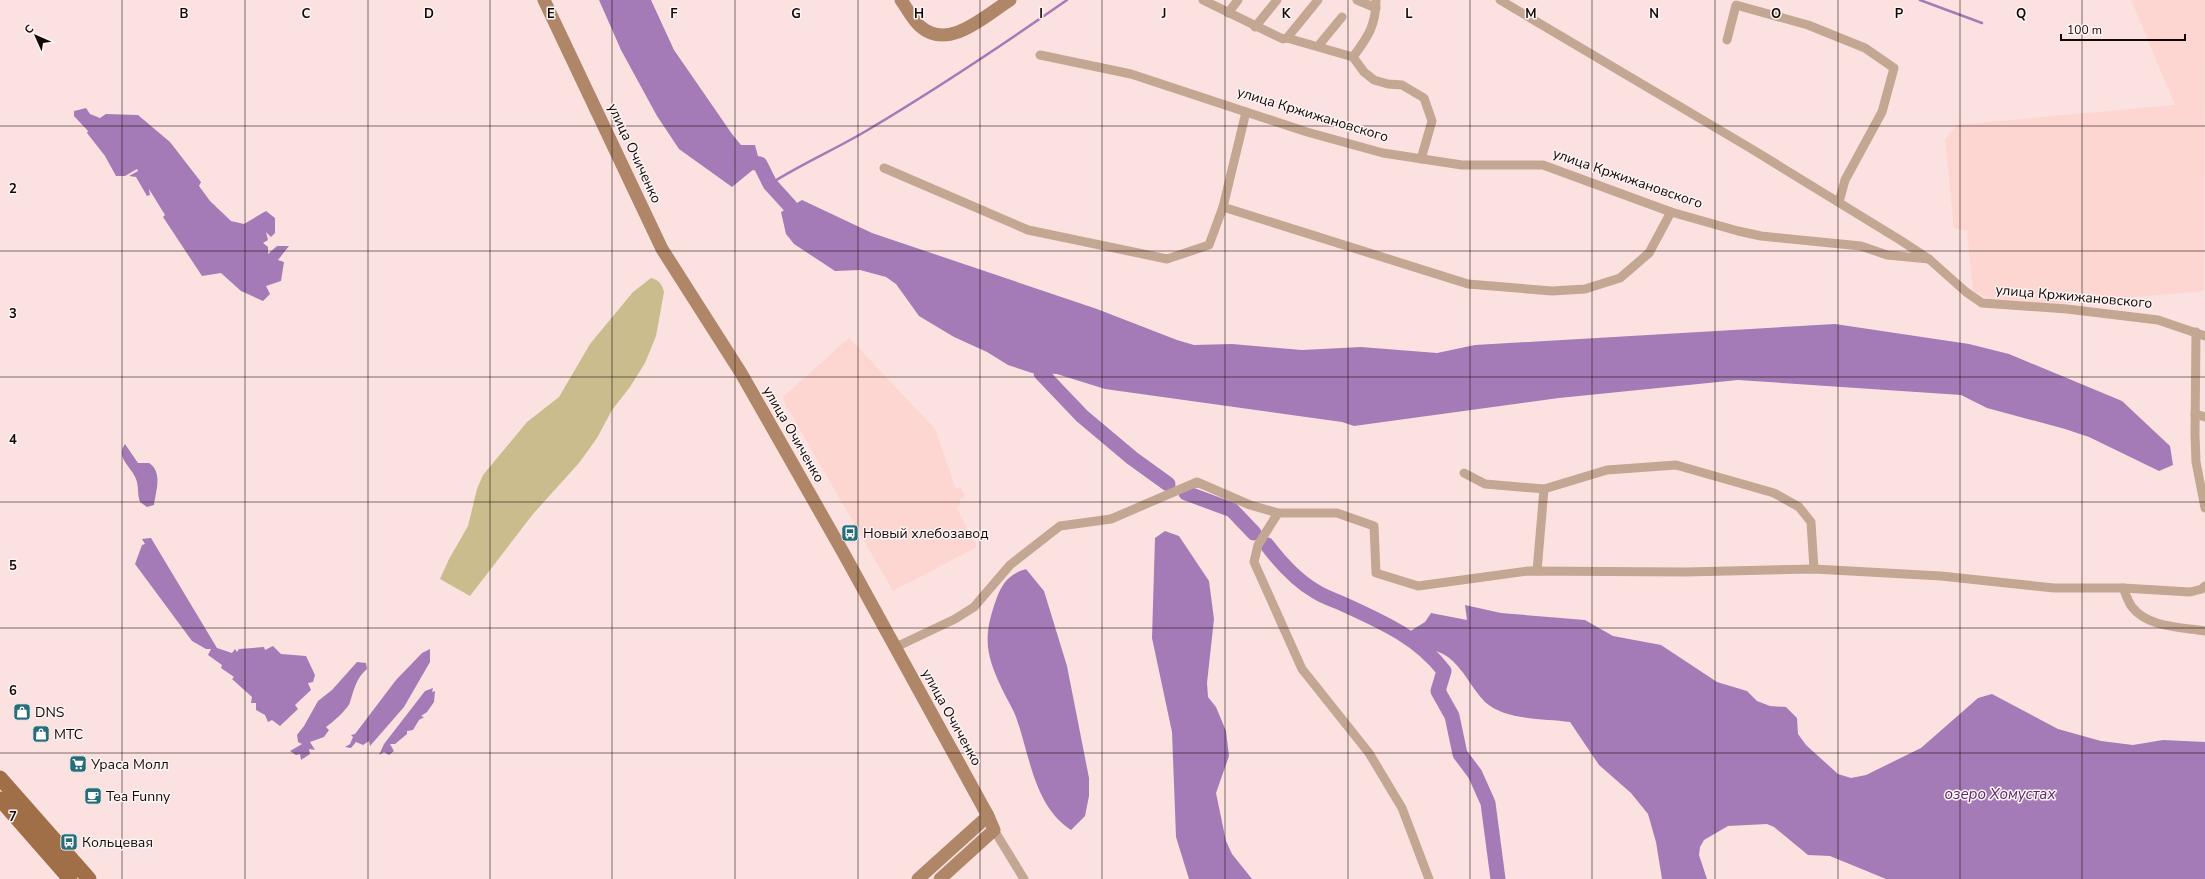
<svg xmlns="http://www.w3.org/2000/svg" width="2205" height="879" font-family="'Nunito Sans',sans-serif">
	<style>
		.built { fill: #fdd5d1 }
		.green { fill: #cabc8d }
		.water { fill: #a47bb6 }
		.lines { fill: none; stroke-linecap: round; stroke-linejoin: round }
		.stream { stroke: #a47bb6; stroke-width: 2.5 }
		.river { stroke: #a47bb6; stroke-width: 15 }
		.street { stroke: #c3a793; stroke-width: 9 }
		.secondary { stroke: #af8768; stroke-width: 13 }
		.primary { stroke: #a06f48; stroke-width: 15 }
		.grid { fill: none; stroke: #140807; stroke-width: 1; stroke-opacity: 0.55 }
		.labels { text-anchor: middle; stroke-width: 3; stroke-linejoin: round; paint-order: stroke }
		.street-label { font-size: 14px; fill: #140807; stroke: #fcf4f3 }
		.poi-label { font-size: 14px; fill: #140807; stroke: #fcf4f3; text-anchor: start }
		.water-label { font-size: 15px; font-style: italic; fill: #5a276f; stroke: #fcf4f3 }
		.grid-label { font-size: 13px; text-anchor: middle; font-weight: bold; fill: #140807; stroke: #fcf4f3; stroke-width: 3; stroke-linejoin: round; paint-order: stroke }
	</style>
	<rect width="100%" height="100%" fill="#fbe2e0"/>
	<!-- built -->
	<g class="built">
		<path d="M2131,0H2205L2204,291L2056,304L1990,299L1973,291L1967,231L1954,228L1945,139L1957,125L2175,105Z"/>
		<path d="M849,338L935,429L956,489L960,487L965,497L959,500L961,504L956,507L977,547L893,591L791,414L787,409L783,397Z"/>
	</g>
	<!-- green -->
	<path class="green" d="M651,278C659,280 662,284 664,292L656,336L645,363L630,387L612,410L597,438L579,463L533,514L470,596L440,579L449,559L468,526L477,489L483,475L527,422L559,397L590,344L633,292Z"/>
	<!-- water -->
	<g class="water">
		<path d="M599,0H651L674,50L732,134L741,145H755L760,164L732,187L679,149L657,116L621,50Z"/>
		<path d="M86,108L90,114L100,118L106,114L138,115L170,142L201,182L199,186L210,201L231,221L244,224L266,211L275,218V233L271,237L266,232L268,240L263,243L268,247V254L277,246H289L278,260L284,262L281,281L266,286L270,294L263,301L241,291L221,273L202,276L163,217L165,215L149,189L150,195L147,196L136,177L129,176L138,171L137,169L125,176H116L105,156L87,133L88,131L74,116V111Z"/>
		<path d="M802,200L872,233L1097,309L1177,340L1194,345L1232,344L1302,350L1361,347L1437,353L1475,345L1835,324L1969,344L2009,354L2122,401L2170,446L2173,465L2159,471L2089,437L2065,429L1987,408L1961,395L1738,380L1559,398L1354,426L1342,422L1105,389L1057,374L1032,373L1008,365L987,352L954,337L919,316L896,284L886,277L860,270L835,271L794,244L786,234L781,212Z"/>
		<path d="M125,444L138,463H149C163,472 156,491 154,505L147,507L140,502C137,494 139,486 136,479C132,467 115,458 125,444Z"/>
		<path d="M1165,531L1179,536L1209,581L1214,619L1207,683L1208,697L1216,707L1226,731L1229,756L1216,793L1226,841L1232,854L1252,879H1189L1176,837L1172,732L1152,638L1155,538Z"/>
		<path d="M151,538L217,648L232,653L235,649L237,652L239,649L264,647L265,650L273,646L281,654L306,656L315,675L313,682L308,683L311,690L295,705L298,709L280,726L272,720L268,722L265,715L256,710V703H251L252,697L232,679L234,677L221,668L222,665L208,655L211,649H206L192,641L135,564L142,545L145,544L142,539Z"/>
		<path d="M1026,569L1044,591L1067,666L1089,778V796L1085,816L1071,830C1034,806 1030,756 1016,717C1013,709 1008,701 1004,693C986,656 982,639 996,600C1002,583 1009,574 1026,569Z"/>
		<path d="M1465,605L1501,613L1585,620L1613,636L1661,645L1717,682L1747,691L1757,701L1770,706L1786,707L1797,718L1798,734L1806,745L1838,774L1851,778L1866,775L1921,748L1978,698L1992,694L2058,729L2101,741L2133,745L2163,740L2205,742V879H1886L1830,856L1808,855L1774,827L1767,824L1728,826L1704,840L1700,847L1699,855L1707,879H1662L1656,842L1648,814L1631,793L1599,765L1570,722C1544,718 1506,721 1485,702C1471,688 1464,669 1448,657C1428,643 1420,658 1404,635L1425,622L1431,613L1467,620Z"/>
		<path d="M430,649V662L404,707L370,746L369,741L363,745L356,742L351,748L345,747L350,744L353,737L351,735L355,734L396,680L422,653Z"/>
		<path d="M357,662L366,663L367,669C356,678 354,690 350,702C349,708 331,724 326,727L329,730L324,737L310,742L315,750L309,749L310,754L301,760L300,754L296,755L290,751L302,744L298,742L297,735L304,726L318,701L332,690Z"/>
		<path d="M433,688L432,692L435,691L434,702L427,712L421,716L424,717L419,720L413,730L407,731V734L395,744H390L394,751L389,755L384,752L379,755L384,744L425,691Z"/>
	</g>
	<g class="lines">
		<!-- stream -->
		<g class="stream">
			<path d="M1920,0L1982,23"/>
			<path d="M770,184C801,164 834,150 866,131C935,90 1001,46 1067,0"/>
		</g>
		<!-- river -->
		<g class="river">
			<path d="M740,160L760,164L770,184L790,206"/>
			<path d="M1041,373L1082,416L1132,458L1168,484"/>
			<path d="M1186,493L1232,510L1254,533"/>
			<path d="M1267,545C1280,562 1296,580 1315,591C1324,597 1334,600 1343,604C1380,621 1418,637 1444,671L1438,691L1452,716L1460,754L1475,774L1488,803L1498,879"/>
		</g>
		<!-- street -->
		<g class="street">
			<path d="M1203,0L1283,39L1287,38L1353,57"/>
			<path d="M1357,0L1376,8"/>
			<path d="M1376,0C1376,25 1368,37 1353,57L1364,72L1374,80L1388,84L1402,85L1424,98L1432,121L1421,159"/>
			<path d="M1500,0L1750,148L1900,240L1929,259L1966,292L1982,303L2067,309L2158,320L2205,336"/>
			<path d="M1228,13L1238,0"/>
			<path d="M1255,27L1277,0"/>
			<path d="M1287,38L1318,0"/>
			<path d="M1727,40L1736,5L1808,25L1865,48L1894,68L1882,112L1845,180L1839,202"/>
			<path d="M1319,45L1342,17"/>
			<path d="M1040,55L1131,74L1307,132L1383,153L1462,165H1543L1671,212L1738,231L1761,236L1861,246L1887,255L1929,259"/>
			<path d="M1246,112L1223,207L1468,284L1552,291L1585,289L1620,278L1649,253L1671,212"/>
			<path d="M884,168L1028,230L1167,259L1209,245L1223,207"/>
			<path d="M2196,332L2195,435L2196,462L2205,508"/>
			<path d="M2195,414L2205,417"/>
			<path d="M1464,473L1485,484L1544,489L1607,470L1676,465L1774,493L1799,507L1811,522L1814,569"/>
			<path d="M1278,513L1258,545L1254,562L1302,669L1369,753L1402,808L1429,879"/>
			<path d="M1537,571L1544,489"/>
			<path d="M2123,588C2126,594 2128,602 2132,607C2148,628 2182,627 2205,631"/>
			<path d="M896,647L955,619L974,607L1010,565L1060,526L1111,519L1197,482L1250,505L1278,513H1337L1374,526L1376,573L1418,586L1528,571L1686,572L1814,569L1941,576L2054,588H2123L2190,592L2202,589L2205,586"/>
			<path d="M994,830L1024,879"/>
		</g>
		<!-- secondary -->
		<g class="secondary">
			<path d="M544,0L662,249L741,373L844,554L988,816L994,830L940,879"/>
			<path d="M901,0C907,8 913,21 921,27C949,51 986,15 1010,0"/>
			<path d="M918,879L988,816"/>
		</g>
		<!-- primary -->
		<g class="primary">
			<path d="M0,778L89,879"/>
			<path d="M0,799L70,879"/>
		</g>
	</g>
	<!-- grid -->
	<path class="grid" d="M122,0V879M245,0V879M368,0V879M490,0V879M612,0V879M735,0V879M858,0V879M980,0V879M1102,0V879M1225,0V879M1348,0V879M1470,0V879M1592,0V879M1715,0V879M1838,0V879M1960,0V879M2082,0V879M0,126H2205M0,251H2205M0,377H2205M0,502H2205M0,628H2205M0,753H2205"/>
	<!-- icons -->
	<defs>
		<symbol id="bus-square" viewBox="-11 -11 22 22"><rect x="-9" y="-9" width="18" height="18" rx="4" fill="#266d7a" stroke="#fcf4f3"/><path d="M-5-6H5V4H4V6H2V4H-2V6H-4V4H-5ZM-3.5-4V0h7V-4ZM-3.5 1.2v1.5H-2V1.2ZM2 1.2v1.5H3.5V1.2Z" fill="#fff"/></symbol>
		<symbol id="shop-square" viewBox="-11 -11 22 22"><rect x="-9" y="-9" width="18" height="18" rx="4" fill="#266d7a" stroke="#fcf4f3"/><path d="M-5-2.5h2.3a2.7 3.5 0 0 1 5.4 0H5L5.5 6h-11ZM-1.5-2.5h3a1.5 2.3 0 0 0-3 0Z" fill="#fff"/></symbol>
		<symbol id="supermarket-square" viewBox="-11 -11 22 22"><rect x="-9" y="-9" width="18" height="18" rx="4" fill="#266d7a" stroke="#fcf4f3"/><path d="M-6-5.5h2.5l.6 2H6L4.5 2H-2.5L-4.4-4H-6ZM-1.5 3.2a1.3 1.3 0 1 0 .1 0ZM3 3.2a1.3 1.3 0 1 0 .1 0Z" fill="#fff"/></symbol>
		<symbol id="cafe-square" viewBox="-11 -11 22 22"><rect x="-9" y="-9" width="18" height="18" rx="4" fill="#266d7a" stroke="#fcf4f3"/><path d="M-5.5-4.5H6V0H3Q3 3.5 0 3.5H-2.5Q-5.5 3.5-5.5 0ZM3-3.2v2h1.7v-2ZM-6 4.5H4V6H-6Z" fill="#fff"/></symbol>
	</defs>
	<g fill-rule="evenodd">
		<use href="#bus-square" x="840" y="523" width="20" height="20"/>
		<use href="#shop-square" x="12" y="702" width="20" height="20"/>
		<use href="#shop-square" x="31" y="724" width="20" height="20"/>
		<use href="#supermarket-square" x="68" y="754" width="20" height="20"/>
		<use href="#cafe-square" x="83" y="786" width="20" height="20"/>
		<use href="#bus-square" x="59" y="832" width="20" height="20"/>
	</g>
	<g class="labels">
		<!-- street labels -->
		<g class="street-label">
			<text transform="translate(1313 114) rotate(17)" y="5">улица Кржижановского</text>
			<text transform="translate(635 153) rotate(65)" y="5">улица Очиченко</text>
			<text transform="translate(1628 178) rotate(19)" y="5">улица Кржижановского</text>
			<text transform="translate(2074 296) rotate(5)" y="5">улица Кржижановского</text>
			<text transform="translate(794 434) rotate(60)" y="5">улица Очиченко</text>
			<text transform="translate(952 717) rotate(61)" y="5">улица Очиченко</text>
		</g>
		<!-- poi labels -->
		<g class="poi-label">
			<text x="863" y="538">Новый хлебозавод</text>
			<text x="35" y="717">DNS</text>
			<text x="54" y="739">МТС</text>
			<text x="91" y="769">Ураса Молл</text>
			<text x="106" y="801">Tea Funny</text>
			<text x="82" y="847">Кольцевая</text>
		</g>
		<!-- water labels -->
		<g class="water-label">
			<text x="2000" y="799">озеро Хомустах</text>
		</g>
	</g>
	<g class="grid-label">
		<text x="184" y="18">B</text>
		<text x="306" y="18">C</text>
		<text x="429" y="18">D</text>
		<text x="551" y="18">E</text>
		<text x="674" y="18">F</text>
		<text x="796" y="18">G</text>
		<text x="919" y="18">H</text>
		<text x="1041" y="18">I</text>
		<text x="1164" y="18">J</text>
		<text x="1286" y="18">K</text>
		<text x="1409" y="18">L</text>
		<text x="1531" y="18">M</text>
		<text x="1654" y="18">N</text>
		<text x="1776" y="18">O</text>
		<text x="1899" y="18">P</text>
		<text x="2021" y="18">Q</text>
		<text x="13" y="193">2</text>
		<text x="13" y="318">3</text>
		<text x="13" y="444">4</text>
		<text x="13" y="570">5</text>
		<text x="13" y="695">6</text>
		<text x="13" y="821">7</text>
	</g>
	<!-- north arrow -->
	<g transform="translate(36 36) rotate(315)" stroke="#fcf4f3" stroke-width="3" paint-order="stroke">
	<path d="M0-3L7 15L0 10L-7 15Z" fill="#140807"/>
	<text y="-6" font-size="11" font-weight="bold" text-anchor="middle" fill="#140807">С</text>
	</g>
	<!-- scale -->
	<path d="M2061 34v6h124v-6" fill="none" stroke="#140807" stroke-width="2"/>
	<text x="2067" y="34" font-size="12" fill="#140807" stroke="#fcf4f3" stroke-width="3" paint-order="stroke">100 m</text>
</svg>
